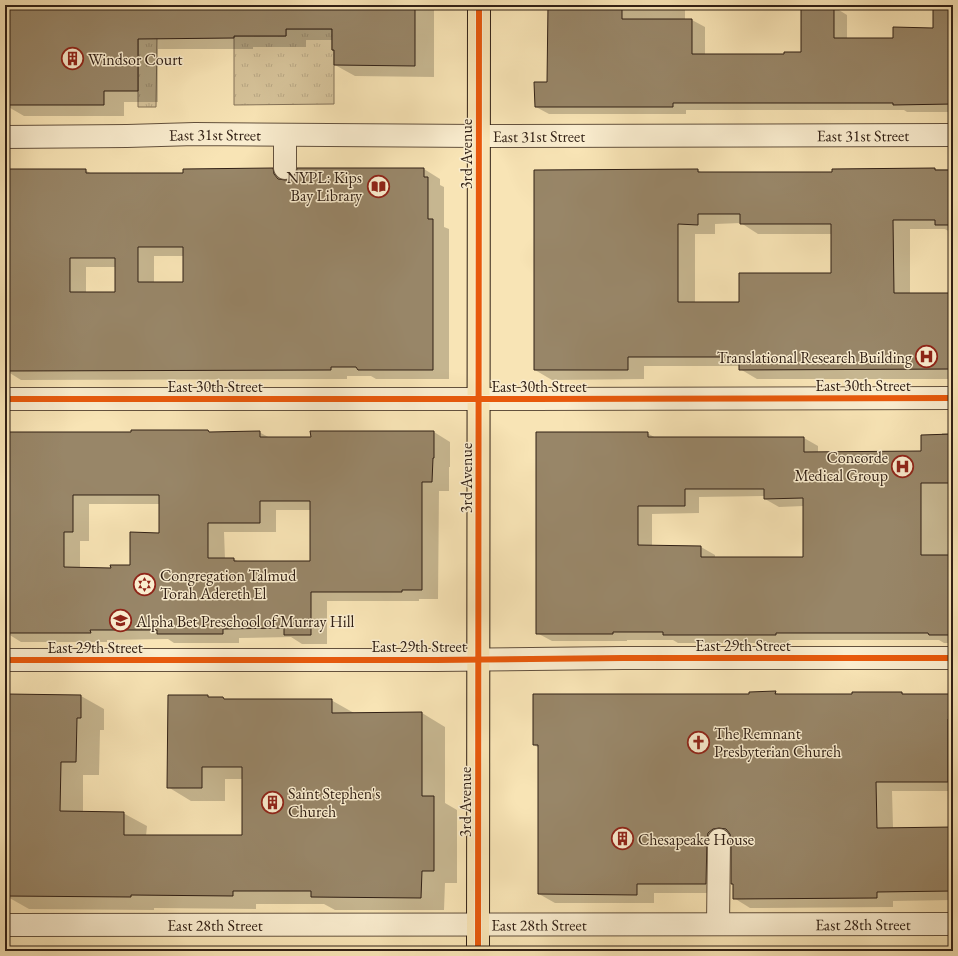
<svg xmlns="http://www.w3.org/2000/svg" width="958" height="956" font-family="'EB Garamond',serif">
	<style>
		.grass { fill: url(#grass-tufts); stroke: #847258 }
		.shadow { fill: #0003; fill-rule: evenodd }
		.building { fill: #988668; stroke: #312015; fill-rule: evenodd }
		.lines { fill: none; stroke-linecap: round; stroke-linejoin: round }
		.minor-casing { stroke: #63513d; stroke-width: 24 }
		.major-casing { stroke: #312015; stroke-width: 24 }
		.minor { stroke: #faedcf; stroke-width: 22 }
		.major { stroke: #f8e4b5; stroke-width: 22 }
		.cycleway-casing { stroke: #faedcf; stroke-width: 8 }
		.cycleway { stroke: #e8590c; stroke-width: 6 }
		.labels { text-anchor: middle; stroke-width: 3; stroke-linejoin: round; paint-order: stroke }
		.poi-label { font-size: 16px; fill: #312015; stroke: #faedcf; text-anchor: start }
		.street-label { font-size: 16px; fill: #312015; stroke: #faedcf }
	</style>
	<defs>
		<pattern id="grass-tufts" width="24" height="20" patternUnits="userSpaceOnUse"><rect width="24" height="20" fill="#d6c39a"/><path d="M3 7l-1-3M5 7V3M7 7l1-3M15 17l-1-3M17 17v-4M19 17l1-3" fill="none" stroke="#b8a784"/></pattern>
	</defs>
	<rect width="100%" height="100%" fill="#f8e4b5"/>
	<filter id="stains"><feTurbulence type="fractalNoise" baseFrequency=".005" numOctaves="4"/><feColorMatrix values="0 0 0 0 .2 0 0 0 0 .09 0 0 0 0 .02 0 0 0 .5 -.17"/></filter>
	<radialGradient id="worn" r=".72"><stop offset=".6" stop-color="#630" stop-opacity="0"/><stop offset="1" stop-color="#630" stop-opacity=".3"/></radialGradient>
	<!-- grass -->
	<g class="grass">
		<path d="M286,29H332V50H334V104L234,105V36H286Z"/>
		<path d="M138,35L157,36L156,107H138Z"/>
	</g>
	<!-- shadow -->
	<g class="shadow">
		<path d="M5,5H434V77L355,76L335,65V51L333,50V40H306V47H253V49H158V102H124V116H24L5,105Z"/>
		<path d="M549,5H685V20H692L705,27V55H785L802,53L834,7L847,15V39H894L934,29L953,8V112H907L904,110H686V114H549L536,107L548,83Z"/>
		<path d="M272,169L289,179V180L424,169L440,179V185L444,187V227L449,229V379H376L371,376H347V379L21,380L5,370L85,170L92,174H184ZM154,256H184V283H154ZM86,267H116V293H86Z"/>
		<path d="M953,169V234L945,229H910V294H953V379H757L740,369V366H644V379L552,380L535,370L698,170L702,173H833V170ZM741,223L758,234H832V274L740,303H695V234H715V224Z"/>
		<path d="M208,431L212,433L259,432L270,438H312L434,432L450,442V467H449V491H439L438,599H419V601H327V644H302L291,637L239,638V643H174L168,639L107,640V642H21L5,632V433H132ZM89,504H160V534L131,566L112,569H80V541H89ZM276,510H311V562H239L234,559H225L224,532H276Z"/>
		<path d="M647,433L656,438H804L818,446V453L922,452L942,436V433H953V643H944L939,640H789L790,643H678L673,640H627V641H552L537,633ZM765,496V499L779,507L804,506V558H715V555L701,547L652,546V514L699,513V497Z"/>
		<path d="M775,692L780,695H853L902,693L906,695H953V791H892L893,828H953V900L893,901V907L750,908L734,898V885L732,884V837L730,838L725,843L722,893H654V903H555L539,894V748L534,745L750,695Z"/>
		<path d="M7,695L81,696L104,709V730H100L99,775H83V812L123,813L147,826L146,836H243V779H225V801H191L168,787L208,696L211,698H223L226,700H331L354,713H422L445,727V803L457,810V883H445L444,910H335L324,904H256V909L154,908V910L29,909L6,896Z"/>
	</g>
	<!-- building -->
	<g class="building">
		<path d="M5,5H415V66L334,65V50H332V29H286V36H234V38L138,39V91H104V105H5Z"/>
		<path d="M548,5H622V19H692V54H784V52H801V6H834V38H893V27L933,28V7H953V104L893,105V103H673V107H535L534,82H547Z"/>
		<path d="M273,168L274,174L278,179L285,180L291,179L296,175L297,168H424V177H428V219H433V370H358L356,367H331V370L5,371V169H86V173H183V169ZM138,247H183V282H138ZM70,258H115V292H70Z"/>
		<path d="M935,168V170H953V225H935V220H893L894,293H953V369L739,370V357H628V370H534V170L698,169V172H832V169ZM698,214H740V224H831V273H739V302H678V224L698,225Z"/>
		<path d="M131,430H208L209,432L260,431V437H311L310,431H434V458H433L432,482H422V590H402V592H311V635H284V628L223,629V634H157V630H90L91,633H5V432H131ZM73,495H159V533L130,532V565H110L111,568L64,567V532H73ZM260,501H310V561H234V558H208V523H260Z"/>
		<path d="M536,432H648V437H804V452L921,451V435L953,434V483H921V555H953V635H929L928,633H776V635H663V632H613V634H536ZM685,489H764V499L803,498V557H701V546L638,545V506H685Z"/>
		<path d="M776,691L775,694H852V692H902V694H953V719H948V782H876L877,828L953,827V891L877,892V898L733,899V884H731V840L730,834L726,829L719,828L713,829L708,833L707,839L706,884H637V895L538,894V745H533V694H749V692Z"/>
		<path d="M6,694L81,695V718H77L76,762H61L60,811L124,812V835H242V767H202V788H167L168,695H208V697H223L224,699H332V713L422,712V796H434V871H422L421,898L311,897V891H233V896L131,895V897L5,896Z"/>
	</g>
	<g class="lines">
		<defs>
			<g id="minor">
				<path id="s1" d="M5,137L127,136L195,134L479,136L953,135"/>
				<path d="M285,168V135"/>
				<path d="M5,399H528L953,398"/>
				<path d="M5,660H436L623,658H953"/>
				<path d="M718,924L719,840"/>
				<path id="s2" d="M5,925L953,924"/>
			</g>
			<path id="major" d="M478,951L479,5"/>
		</defs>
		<!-- minor casing -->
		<use href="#minor" class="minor-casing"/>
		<!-- major casing -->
		<use href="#major" class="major-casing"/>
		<!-- minor -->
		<use href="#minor" class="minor"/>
		<!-- major -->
		<use href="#major" class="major"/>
		<defs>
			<g id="cycleway">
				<path d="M5,399H528L953,398"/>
				<path d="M5,660H436L623,658H953"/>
				<path d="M478,951L479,5"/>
			</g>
		</defs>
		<!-- cycleway casing -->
		<use href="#cycleway" class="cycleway-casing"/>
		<!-- cycleway -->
		<use href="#cycleway" class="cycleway"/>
	</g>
	<!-- icons -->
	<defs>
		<symbol id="building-ring" viewBox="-11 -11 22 22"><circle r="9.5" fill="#faedcf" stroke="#8f2418" stroke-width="1.5"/><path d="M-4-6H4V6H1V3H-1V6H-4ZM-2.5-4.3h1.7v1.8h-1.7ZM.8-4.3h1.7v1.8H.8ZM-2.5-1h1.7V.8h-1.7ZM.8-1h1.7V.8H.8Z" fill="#8f2418"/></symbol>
		<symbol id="library-ring" viewBox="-11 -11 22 22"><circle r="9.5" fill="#faedcf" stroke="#8f2418" stroke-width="1.5"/><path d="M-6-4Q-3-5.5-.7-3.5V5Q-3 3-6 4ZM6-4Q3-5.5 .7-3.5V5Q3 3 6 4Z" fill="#8f2418"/></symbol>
		<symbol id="hospital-ring" viewBox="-11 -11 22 22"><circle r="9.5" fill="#faedcf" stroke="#8f2418" stroke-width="1.5"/><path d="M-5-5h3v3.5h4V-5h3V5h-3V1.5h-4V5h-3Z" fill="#8f2418"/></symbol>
		<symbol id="synagogue-ring" viewBox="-11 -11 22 22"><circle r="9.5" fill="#faedcf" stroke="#8f2418" stroke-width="1.5"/><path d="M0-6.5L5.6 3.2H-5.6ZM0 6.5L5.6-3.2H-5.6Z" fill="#8f2418"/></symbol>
		<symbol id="school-ring" viewBox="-11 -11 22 22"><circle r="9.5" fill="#faedcf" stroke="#8f2418" stroke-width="1.5"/><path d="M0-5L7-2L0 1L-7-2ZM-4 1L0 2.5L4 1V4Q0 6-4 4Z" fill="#8f2418"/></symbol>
		<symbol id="church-ring" viewBox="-11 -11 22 22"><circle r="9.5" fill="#faedcf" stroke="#8f2418" stroke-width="1.5"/><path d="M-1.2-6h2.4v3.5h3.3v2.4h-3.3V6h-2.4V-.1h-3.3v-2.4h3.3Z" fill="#8f2418"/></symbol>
	</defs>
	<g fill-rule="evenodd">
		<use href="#building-ring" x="60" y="46" width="25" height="25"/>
		<use href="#library-ring" x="366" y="174" width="25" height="25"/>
		<use href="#hospital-ring" x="914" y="344" width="25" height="25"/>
		<use href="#hospital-ring" x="890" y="454" width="25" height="25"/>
		<use href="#synagogue-ring" x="132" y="572" width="25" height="25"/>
		<use href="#school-ring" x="108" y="608" width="25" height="25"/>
		<use href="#church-ring" x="686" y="730" width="25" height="25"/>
		<use href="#building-ring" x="260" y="790" width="25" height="25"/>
		<use href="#building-ring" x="610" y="826" width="25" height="25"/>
	</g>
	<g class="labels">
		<!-- poi labels -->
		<g class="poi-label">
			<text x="88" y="65">Windsor Court</text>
			<text x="362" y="183" text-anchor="end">NYPL: Kips<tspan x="362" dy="18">Bay Library</tspan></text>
			<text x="912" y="363" text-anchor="end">Translational Research Building</text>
			<text x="888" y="463" text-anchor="end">Concorde<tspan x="888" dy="18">Medical Group</tspan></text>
			<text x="160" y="581">Congregation Talmud<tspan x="160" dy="18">Torah Adereth El</tspan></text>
			<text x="136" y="627">Alpha Bet Preschool of Murray Hill</text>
			<text x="714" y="739">The Remnant<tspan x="714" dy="18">Presbyterian Church</tspan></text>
			<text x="288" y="799">Saint Stephen's<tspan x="288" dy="18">Church</tspan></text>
			<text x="638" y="845">Chesapeake House</text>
		</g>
		<!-- street labels -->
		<g class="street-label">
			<text dy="6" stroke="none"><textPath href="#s1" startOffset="210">East 31st Street</textPath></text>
			<text dy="6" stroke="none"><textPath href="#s1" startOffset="858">East 31st Street</textPath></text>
			<text dy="6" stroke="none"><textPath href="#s1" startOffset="534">East 31st Street</textPath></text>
			<text transform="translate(466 154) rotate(-90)" y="6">3rd Avenue</text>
			<text x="863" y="391">East 30th Street</text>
			<text x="215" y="392">East 30th Street</text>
			<text x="539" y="392">East 30th Street</text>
			<text transform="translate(466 478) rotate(-90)" y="6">3rd Avenue</text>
			<text x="743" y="651">East 29th Street</text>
			<text x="419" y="652">East 29th Street</text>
			<text x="95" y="653">East 29th Street</text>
			<text transform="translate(465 802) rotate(-90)" y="6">3rd Avenue</text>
			<text dy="6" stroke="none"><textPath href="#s2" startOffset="858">East 28th Street</textPath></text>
			<text dy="6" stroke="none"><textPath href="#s2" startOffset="210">East 28th Street</textPath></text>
			<text dy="6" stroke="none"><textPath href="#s2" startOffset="534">East 28th Street</textPath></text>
		</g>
	</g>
	<!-- margin -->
	<rect width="958" height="956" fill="none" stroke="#f8e4b5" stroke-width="20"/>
	<rect x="6" y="6" width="946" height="944" fill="none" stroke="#312015" stroke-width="2"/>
	<rect x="10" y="10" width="938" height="936" fill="none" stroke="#312015"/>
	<rect width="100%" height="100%" filter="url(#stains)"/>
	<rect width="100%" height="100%" fill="url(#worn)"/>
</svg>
